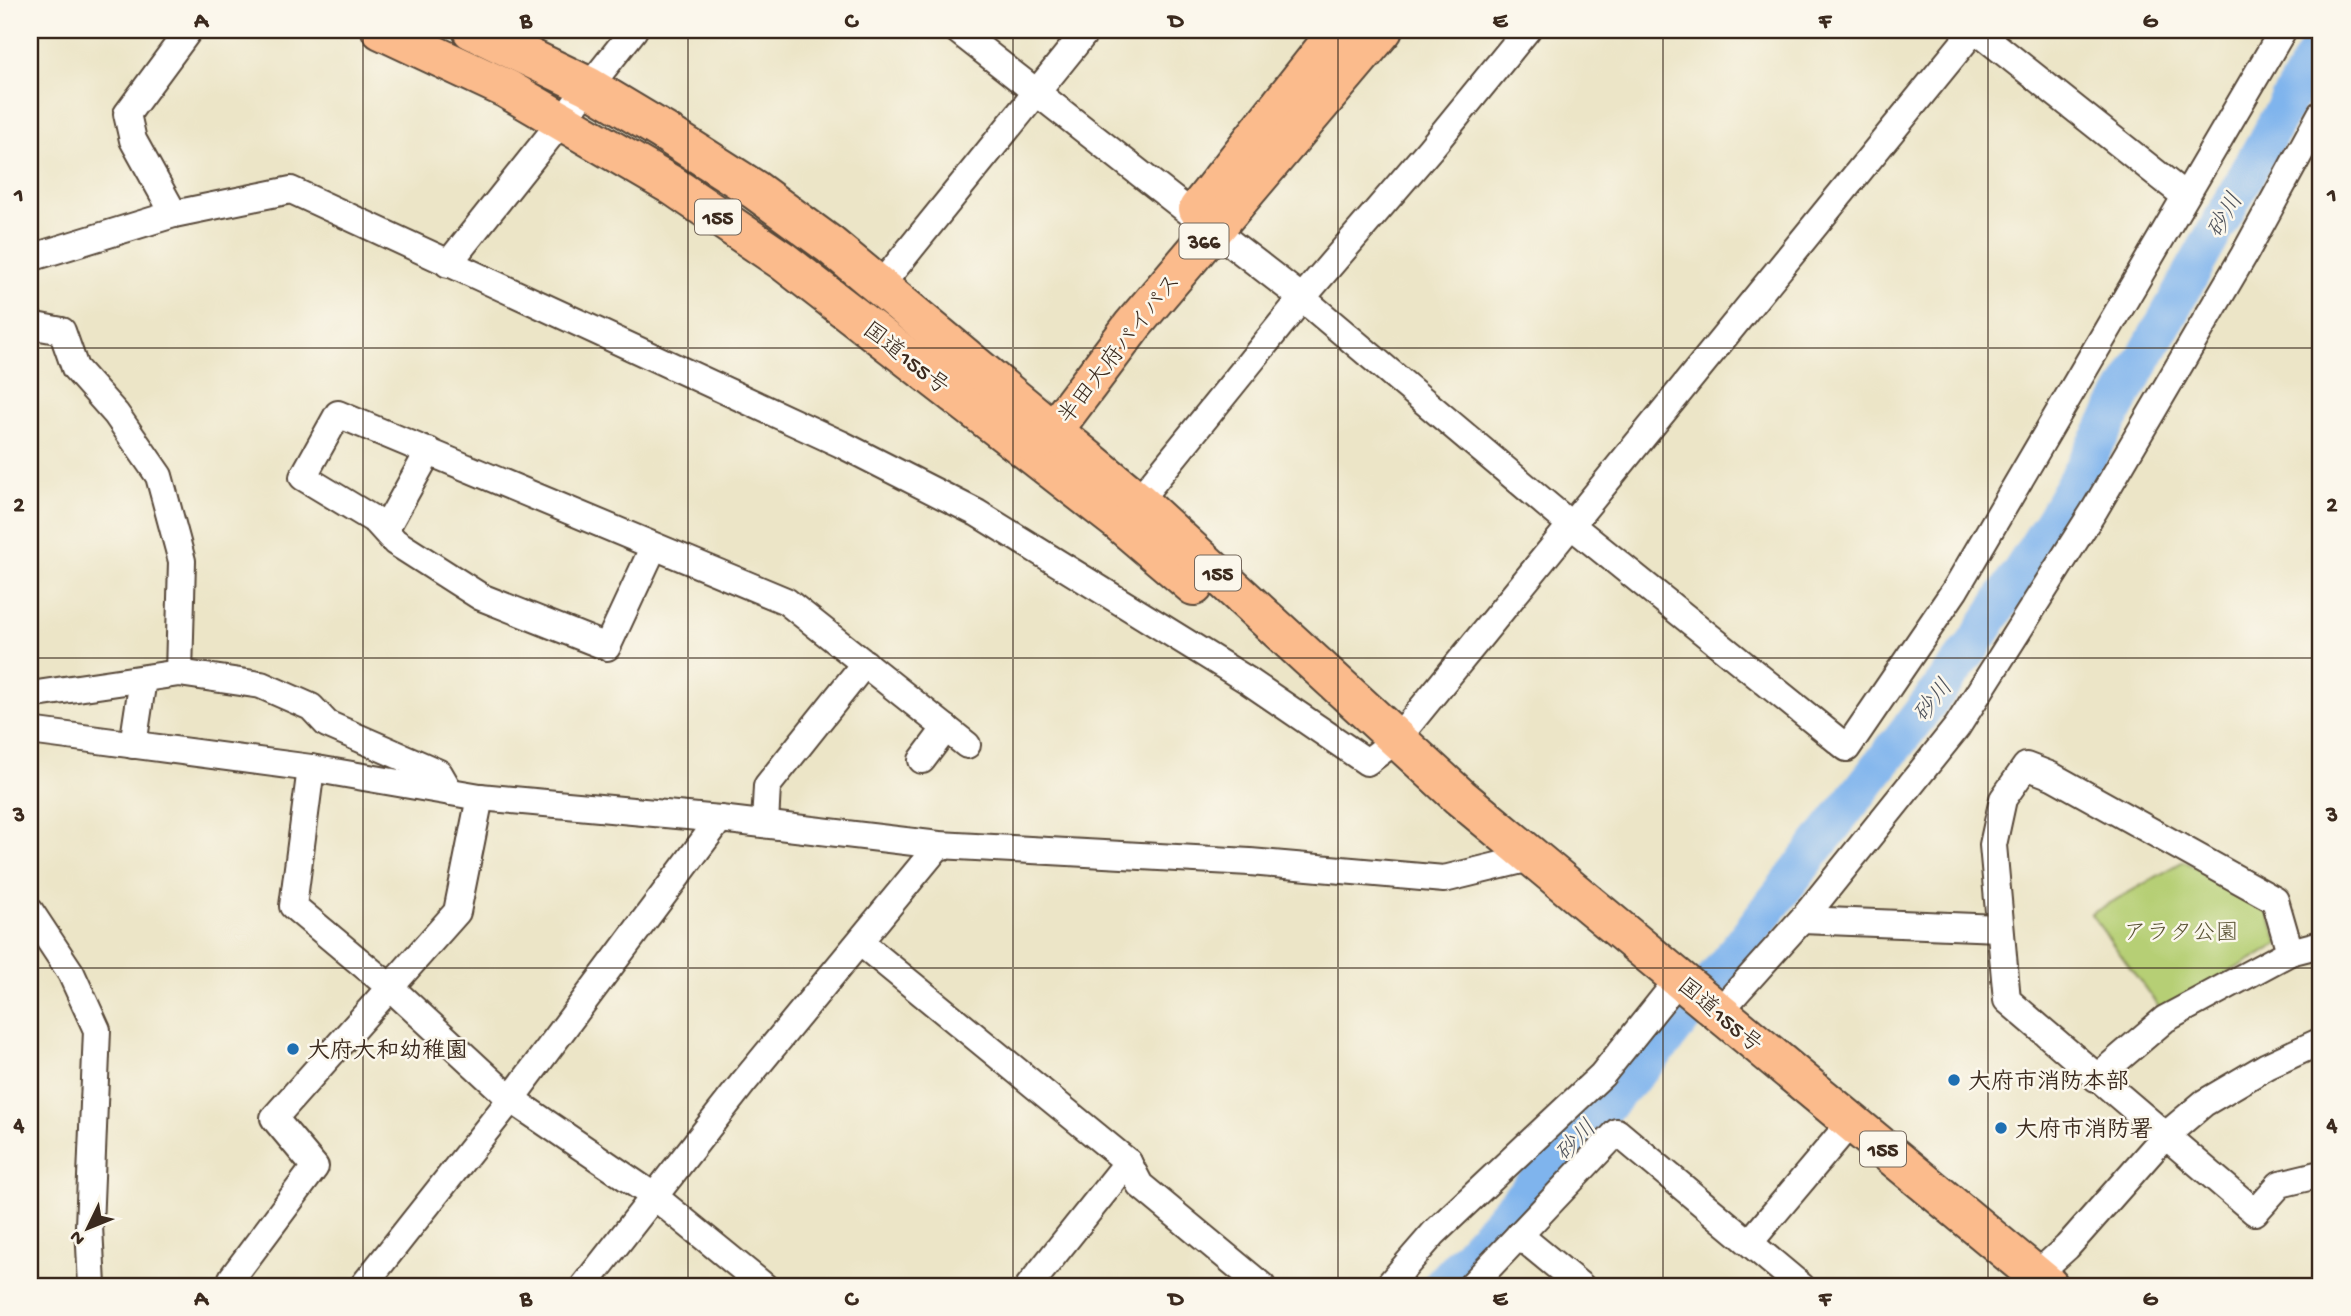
<svg xmlns="http://www.w3.org/2000/svg" width="2351" height="1316" font-family="'Gochi Hand','Klee One',sans-serif">
	<style>
		.green { fill: #b6cf74; stroke: #787c49; stroke-width: 2 }
		.lines { fill: none; stroke-linecap: round; stroke-linejoin: round }
		.river { stroke: #7fb4ed; stroke-width: 37 }
		.minor-casing { stroke: #564637; stroke-width: 30 }
		.highway-casing { stroke: #564637; stroke-width: 42 }
		.minor { stroke: #fff; stroke-width: 26 }
		.highway { stroke: #fbbb8c; stroke-width: 38 }
		.grid { fill: none; stroke: #3b2a1e; stroke-width: 2; stroke-opacity: 0.55 }
		.poi-dot { fill: #1f6fb2; stroke: #fbf7ec; stroke-width: 2.5 }
		.labels { text-anchor: middle; stroke-width: 5; stroke-linejoin: round; paint-order: stroke }
		.shield { fill: #fbf7ec; stroke: #75685c; stroke-width: 2 }
		.shield-label { font-size: 21px; font-weight: bold; fill: #3b2a1e }
		.street-label { font-size: 23px; fill: #3b2a1e; stroke: #fbf7ec }
		.park-label { font-size: 23px; fill: #5a5334; stroke: #fbf7ec }
		.poi-label { font-size: 23px; font-weight: bold; fill: #3b2a1e; stroke: #fbf7ec; text-anchor: start }
		.water-label { font-size: 24px; font-style: italic; fill: #4f535c; stroke: #fbf7ec }
		.neatline { fill: none; stroke: #3b2a1e; stroke-width: 2.5 }
		.grid-label { font-size: 23px; text-anchor: middle; font-weight: bold; fill: #3b2a1e }
	</style>
	<rect width="100%" height="100%" fill="#fbf7ec"/>
	<filter id="ink" filterUnits="userSpaceOnUse"><feTurbulence type="fractalNoise" baseFrequency=".0143" numOctaves="2"/><feDisplacementMap in="SourceGraphic" scale="14" xChannelSelector="R" yChannelSelector="G"/><feConvolveMatrix kernelMatrix="1 2 1 2 8 2 1 2 1" color-interpolation-filters="sRGB"/></filter>
	<filter id="wash" filterUnits="userSpaceOnUse"><feTurbulence type="fractalNoise" baseFrequency=".00686" numOctaves="4" result="noise"/><feDisplacementMap in="SourceGraphic" scale="28" xChannelSelector="R" yChannelSelector="G"/><feGaussianBlur stdDeviation="1.57" result="paint"/><feColorMatrix in="noise" values="0 0 0 0 0 0 0 0 0 0 0 0 0 0 0 0 0 1.4 0 .05"/><feComposite in="paint" operator="in"/></filter>
	<g filter="url(#wash)">
		<rect width="100%" height="100%" fill="#ece5c7"/>
		<!-- green -->
		<path class="green" d="M2184,861L2266,907L2279,944L2161,1010L2091,914Z"/>
		<g class="lines">
			<!-- river -->
			<path class="river" d="M1440,1286L1664,1043L1973,646L2054,519L2321,42"/>
		</g>
	</g>
	<g filter="url(#ink)">
		<g class="lines">
			<defs>
				<g id="minor">
					<path d="M957,30L1193,215"/>
					<path d="M1976,30L2185,196"/>
					<path d="M174,214L133,140L127,114L189,30"/>
					<path d="M1214,230L1302,298L1430,149L1527,30"/>
					<path d="M30,258L174,214L291,190L841,444L977,513L1247,680L1367,762L1396,740L1974,30"/>
					<path d="M448,264L634,30"/>
					<path d="M880,286L1087,30"/>
					<path d="M30,325L62,331L75,368L116,414L159,476L182,561L179,673"/>
					<path d="M1138,501L1302,298L1571,525L1847,748L1955,590L2283,30"/>
					<path d="M385,530L429,451"/>
					<path d="M654,546L607,647L481,597L395,542L376,521L303,477L338,414L786,601L967,745"/>
					<path d="M30,695L179,673L261,685L311,707L327,724L439,773L450,792"/>
					<path d="M30,731L311,768L480,797L720,819L939,845L1250,862L1444,879L1534,857"/>
					<path d="M133,745L143,679"/>
					<path d="M922,760L946,728"/>
					<path d="M311,768L293,906L391,988L511,1099L655,1197L764,1286"/>
					<path d="M765,824L767,786L865,663"/>
					<path d="M30,911L71,973L97,1030L89,1226L92,1286"/>
					<path d="M1802,920L1999,928"/>
					<path d="M861,943L1128,1162L1140,1185L1262,1286"/>
					<path d="M2290,952L2275,900L2052,776L2026,766L2003,799L1993,845L2007,1000L2255,1212L2280,1184L2321,1174"/>
					<path d="M1718,1013L1806,915L1957,727L2095,509L2244,255L2321,114"/>
					<path d="M2096,1078L2165,1019L2290,952L2321,944"/>
					<path d="M1519,1235L1581,1286"/>
					<path d="M1750,1242L1851,1122"/>
					<path d="M239,1286L232,1278L315,1167L274,1118L457,912L480,797"/>
					<path d="M363,1286L511,1099L720,819"/>
					<path d="M584,1286L743,1083L939,845"/>
					<path d="M1029,1286L1128,1162"/>
					<path d="M1388,1286L1434,1233L1602,1075L1679,979"/>
					<path d="M1471,1286L1617,1132L1801,1286"/>
					<path d="M2024,1286L2067,1247L2165,1136L2204,1103L2267,1066L2321,1041"/>
				</g>
				<g id="highway">
					<path d="M381,30L507,89L673,186L783,261L1119,522L1194,586"/>
					<path d="M472,30L588,86L663,131L755,190L830,245L1138,501L1460,797L2049,1286"/>
					<path d="M1198,209L1339,30"/>
					<path d="M1033,444L1053,431L1133,325L1383,30"/>
				</g>
			</defs>
			<!-- minor casing -->
			<use href="#minor" class="minor-casing"/>
			<!-- highway casing -->
			<use href="#highway" class="highway-casing"/>
			<!-- minor -->
			<use href="#minor" class="minor"/>
			<!-- highway -->
			<use href="#highway" class="highway"/>
		</g>
	</g>
	<!-- grid -->
	<path class="grid" d="M363,30V1286M688,30V1286M1013,30V1286M1338,30V1286M1663,30V1286M1988,30V1286M30,348H2321M30,658H2321M30,968H2321"/>
	<!-- markers -->
	<g class="poi-dot">
		<circle cx="293" cy="1049" r="7"/>
		<circle cx="1954" cy="1080" r="7"/>
		<circle cx="2001" cy="1128" r="7"/>
	</g>
	<g class="labels">
		<!-- shield labels -->
		<g class="shield">
			<rect x="695" y="199.5" width="46" height="35" rx="5"/>
			<rect x="1179.5" y="223.5" width="49" height="35" rx="5"/>
			<rect x="1195" y="555.5" width="46" height="35" rx="5"/>
			<rect x="1860" y="1131.5" width="46" height="35" rx="5"/>
		</g>
		<g class="shield-label">
			<text x="718" y="224">155</text>
			<text x="1204" y="248">366</text>
			<text x="1218" y="580">155</text>
			<text x="1883" y="1156">155</text>
		</g>
		<!-- street labels -->
		<g class="street-label">
			<text transform="translate(1118 348) rotate(-52)" y="8">半田大府パイパス</text>
			<text transform="translate(907 357) rotate(38)" y="8">国道155号</text>
			<text transform="translate(1721 1014) rotate(40)" y="8">国道155号</text>
		</g>
		<!-- park labels -->
		<g class="park-label">
			<text x="2181" y="939">アラタ公園</text>
		</g>
		<!-- poi labels -->
		<g class="poi-label">
			<text x="307" y="1057">大府大和幼稚園</text>
			<text x="1968" y="1088">大府市消防本部</text>
			<text x="2015" y="1136">大府市消防署</text>
		</g>
		<!-- water labels -->
		<g class="water-label">
			<text transform="translate(2224 215) rotate(-61)" y="8">砂川</text>
			<text transform="translate(1932 700) rotate(-52)" y="8">砂川</text>
			<text transform="translate(1575 1140) rotate(-47)" y="8">砂川</text>
		</g>
	</g>
	<!-- margin -->
	<rect width="2351" height="1316" fill="none" stroke="#fbf7ec" stroke-width="77"/>
	<!-- north arrow -->
	<g transform="translate(88 1228) rotate(227)" stroke="#fbf7ec" stroke-width="5" paint-order="stroke">
	<path d="M0-5L12 26L0 18L-12 26Z" fill="#3b2a1e"/>
	<text y="-10" font-size="19" font-weight="bold" text-anchor="middle" fill="#3b2a1e">N</text>
	</g>
	<rect x="38" y="38" width="2274" height="1240" class="neatline"/>
	<g class="grid-label">
		<text x="201" y="27">A</text>
		<text x="526" y="27">B</text>
		<text x="851" y="27">C</text>
		<text x="1176" y="27">D</text>
		<text x="1500" y="27">E</text>
		<text x="1825" y="27">F</text>
		<text x="2150" y="27">G</text>
		<text x="19" y="201">1</text>
		<text x="2332" y="201">1</text>
		<text x="19" y="511">2</text>
		<text x="2332" y="511">2</text>
		<text x="19" y="821">3</text>
		<text x="2332" y="821">3</text>
		<text x="19" y="1131">4</text>
		<text x="2332" y="1131">4</text>
		<text x="201" y="1305">A</text>
		<text x="526" y="1305">B</text>
		<text x="851" y="1305">C</text>
		<text x="1176" y="1305">D</text>
		<text x="1500" y="1305">E</text>
		<text x="1825" y="1305">F</text>
		<text x="2150" y="1305">G</text>
	</g>
</svg>
